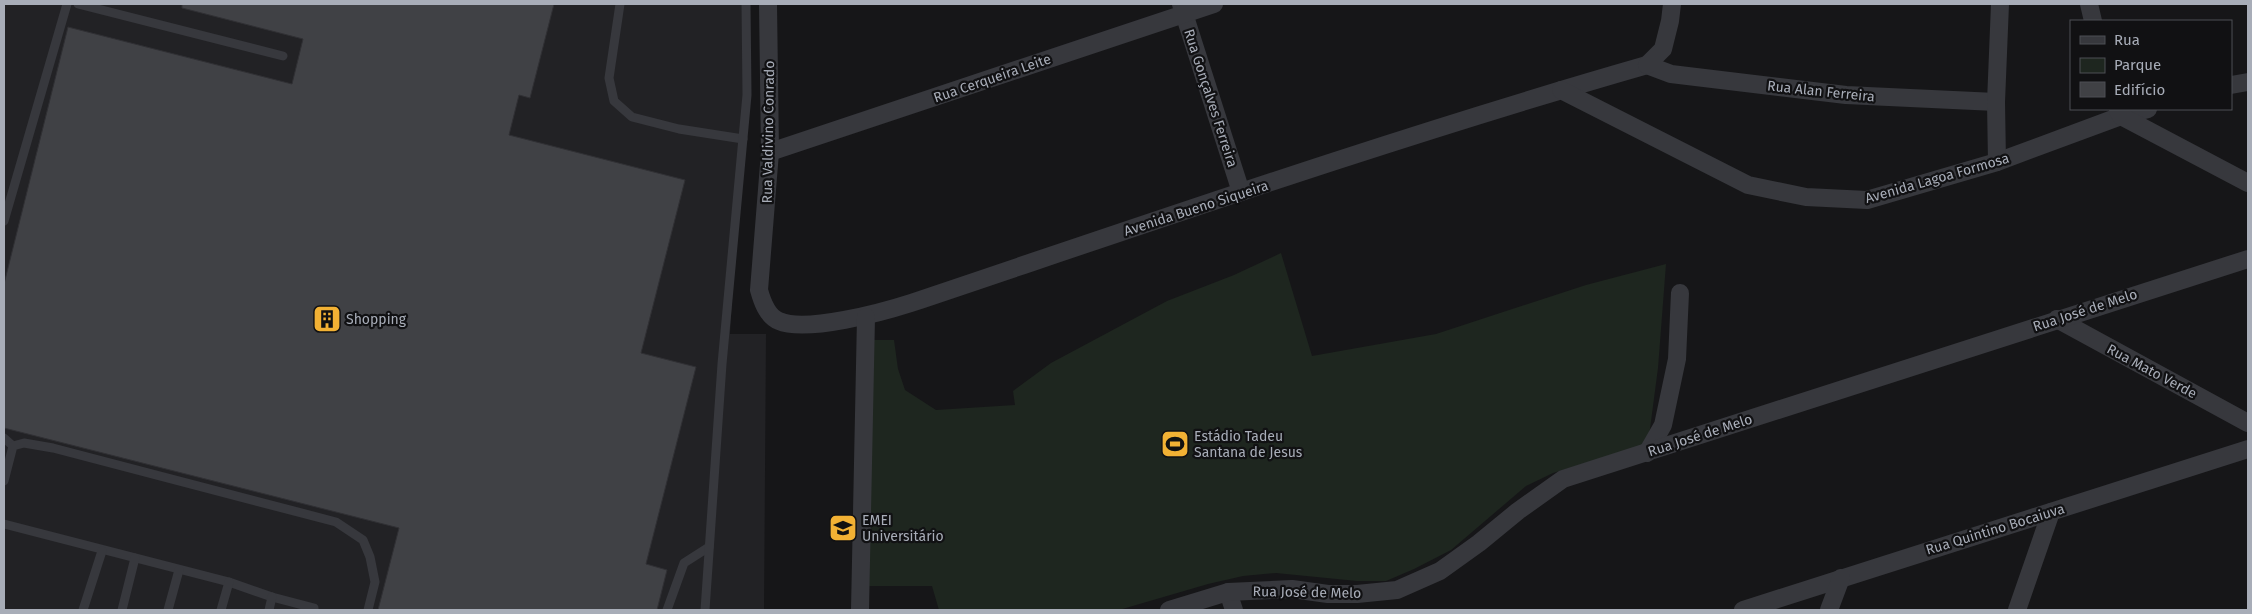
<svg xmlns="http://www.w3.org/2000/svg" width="2252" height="614" font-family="'Fira Sans',sans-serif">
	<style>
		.built { fill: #222225 }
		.green { fill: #1e261f }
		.building { fill: #404145; stroke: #303034 }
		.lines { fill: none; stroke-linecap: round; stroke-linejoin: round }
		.lane { stroke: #37383d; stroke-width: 9 }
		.street { stroke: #37383d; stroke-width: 18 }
		.labels { text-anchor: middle; stroke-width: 4.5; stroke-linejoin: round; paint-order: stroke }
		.street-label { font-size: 14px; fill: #a8adb8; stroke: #111113 }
		.poi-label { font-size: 14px; fill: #a8adb8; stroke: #111113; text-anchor: start }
	</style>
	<rect width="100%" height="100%" fill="#161618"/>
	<!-- built -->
	<path class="built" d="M4,4H750L730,334H766L764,610H4Z"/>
	<!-- green -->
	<path class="green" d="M1281,253L1312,356L1436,334L1586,285L1666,264L1658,368L1648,444L1553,473L1526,486L1451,550L1414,569L1386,581H1357L1276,573L1243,576L1208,584L1119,610H939L932,586H869L873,340H894L898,369L905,390L936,410L1015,405L1013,391L1051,363L1167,301L1234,275Z"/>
	<!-- building -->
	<path class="building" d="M182,4H554L530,98L519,95L509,135L685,180L641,353L696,367L646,564L667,570L657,610H378L399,528L4,428V284L68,27L292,84L303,39L182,8Z"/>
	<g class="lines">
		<!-- lane -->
		<g class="lane">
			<path d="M78,4L283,56"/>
			<path d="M620,4L609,78L614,101L632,117L679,129L743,139"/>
			<path d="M4,221L67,4"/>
			<path d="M4,438L13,446"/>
			<path d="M4,481L13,446L24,443L53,448L336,522L363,540L370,557L375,582L368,610"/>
			<path d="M4,524L229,582L272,597L314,608V610"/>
			<path d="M83,610L102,551"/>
			<path d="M122,610L135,558"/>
			<path d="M168,610L179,570"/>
			<path d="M221,610L229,582"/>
			<path d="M269,610L272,597"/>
			<path d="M667,610L684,563L709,547"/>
			<path d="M705,610L722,364L747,95L746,4"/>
		</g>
		<!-- street -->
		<g class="street">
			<path d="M768,4L770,152L759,290C762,301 767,316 779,321C806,333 883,312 911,303C1155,221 1399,136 1647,65"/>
			<path d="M1181,4L1241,192"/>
			<path d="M2089,4L2093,21"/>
			<path d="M1647,65L1671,74L1846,95L1996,102"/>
			<path d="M1647,65L1663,49L1670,21L1672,4"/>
			<path d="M2231,85L2248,82"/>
			<path d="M1561,90L1748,185L1806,197L1867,200L1997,162L2121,116L2148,109"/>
			<path d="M2118,111L2121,116L2248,183"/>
			<path d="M770,152L1214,4"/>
			<path d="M1997,162L1996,102L2000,4"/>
			<path d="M2057,319L2248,423"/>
			<path d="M1647,453L1663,425L1677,359L1680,293"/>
			<path d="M1228,592L1234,610"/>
			<path d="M860,610L866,317"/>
			<path d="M1169,610L1228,592L1292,589L1328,594H1357L1397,590L1440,571L1479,543L1518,511L1563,479L2248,259"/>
			<path d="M1743,610L2248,449"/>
			<path d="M1829,610L1841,578"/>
			<path d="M2017,610L2051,512"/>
		</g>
	</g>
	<!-- icons -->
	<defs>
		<symbol id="building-square" viewBox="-11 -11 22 22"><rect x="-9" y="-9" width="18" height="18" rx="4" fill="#f2b134" stroke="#111113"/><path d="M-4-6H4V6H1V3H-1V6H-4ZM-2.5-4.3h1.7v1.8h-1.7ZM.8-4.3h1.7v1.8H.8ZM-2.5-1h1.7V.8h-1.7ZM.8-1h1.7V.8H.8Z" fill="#111"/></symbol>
		<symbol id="stadium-square" viewBox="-11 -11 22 22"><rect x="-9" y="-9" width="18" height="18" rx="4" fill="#f2b134" stroke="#111113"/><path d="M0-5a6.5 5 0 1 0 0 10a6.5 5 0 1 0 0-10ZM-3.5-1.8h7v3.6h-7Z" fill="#111"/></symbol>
		<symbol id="school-square" viewBox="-11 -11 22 22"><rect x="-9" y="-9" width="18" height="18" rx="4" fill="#f2b134" stroke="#111113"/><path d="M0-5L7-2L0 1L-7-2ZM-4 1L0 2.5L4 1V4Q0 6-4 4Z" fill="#111"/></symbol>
	</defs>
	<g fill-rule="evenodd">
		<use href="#building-square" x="311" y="303" width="32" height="32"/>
		<use href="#stadium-square" x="1159" y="428" width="32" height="32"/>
		<use href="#school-square" x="827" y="512" width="32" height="32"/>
	</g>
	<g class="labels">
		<!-- street labels -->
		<g class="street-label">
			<text transform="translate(992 78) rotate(-19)" y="5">Rua Cerqueira Leite</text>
			<text transform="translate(1821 91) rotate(6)" y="5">Rua Alan Ferreira</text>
			<text transform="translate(1211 98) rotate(72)" y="5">Rua Gonçalves Ferreira</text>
			<text transform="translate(768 132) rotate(-89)" y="5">Rua Valdivino Conrado</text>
			<text transform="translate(1937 178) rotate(-16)" y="5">Avenida Lagoa Formosa</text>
			<text transform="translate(1196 208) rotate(-18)" y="5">Avenida Bueno Siqueira</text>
			<text transform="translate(2085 310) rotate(-18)" y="5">Rua José de Melo</text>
			<text transform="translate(2152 371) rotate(28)" y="5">Rua Mato Verde</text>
			<text transform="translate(1700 435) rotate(-18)" y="5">Rua José de Melo</text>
			<text transform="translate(1995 529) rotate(-17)" y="5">Rua Quintino Bocaiuva</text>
			<text transform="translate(1307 592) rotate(1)" y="5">Rua José de Melo</text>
		</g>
		<!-- poi labels -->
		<g class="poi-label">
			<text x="346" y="324">Shopping</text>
			<text x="1194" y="441">Estádio Tadeu<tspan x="1194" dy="16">Santana de Jesus</tspan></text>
			<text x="862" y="525">EMEI<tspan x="862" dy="16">Universitário</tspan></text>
		</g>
	</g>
	<!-- border -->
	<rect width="2252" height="614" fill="none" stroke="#a8adb8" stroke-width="10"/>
	<!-- legend -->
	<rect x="2070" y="20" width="162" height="90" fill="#111113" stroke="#4d4f55"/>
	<rect x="2080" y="36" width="25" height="8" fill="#37383d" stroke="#4d4f55"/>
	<text x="2114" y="45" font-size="15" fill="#a8adb8">Rua</text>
	<rect x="2080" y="58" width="25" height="15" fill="#1e261f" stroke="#4d4f55"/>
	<text x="2114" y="70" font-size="15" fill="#a8adb8">Parque</text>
	<rect x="2080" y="82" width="25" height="15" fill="#404145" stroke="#4d4f55"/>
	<text x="2114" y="95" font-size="15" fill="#a8adb8">Edifício</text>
</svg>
